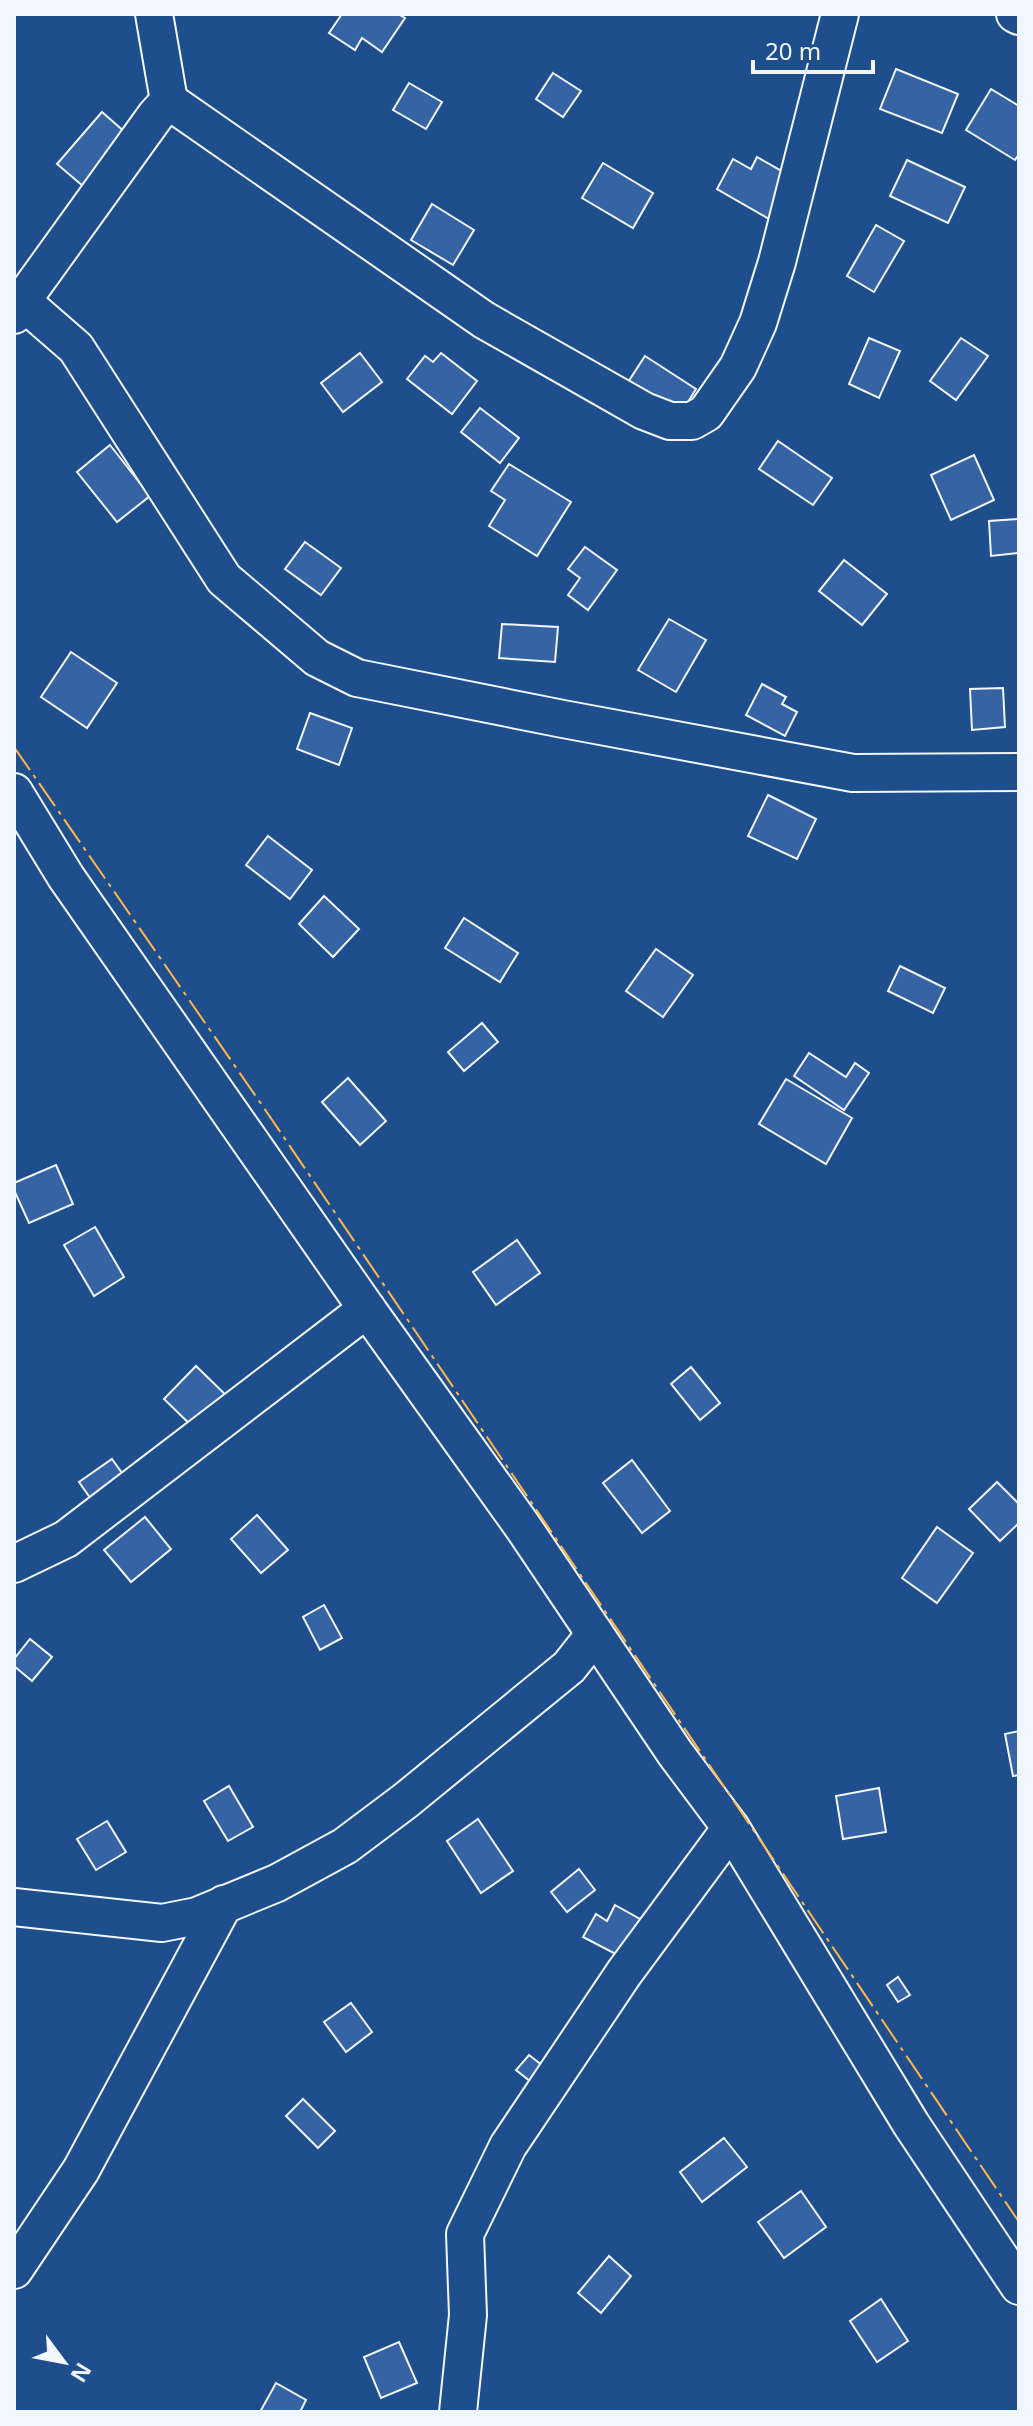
<svg xmlns="http://www.w3.org/2000/svg" width="1033" height="2426" font-family="'Noto Sans',sans-serif">
	<style>
		.building { fill: #3563a3; stroke: #f2f6ff; stroke-width: 2 }
		.lines { fill: none; stroke-linecap: round; stroke-linejoin: round }
		.minor-casing { stroke: #f2f6ff; stroke-width: 40 }
		.minor { stroke: #1f4e8c; stroke-width: 36 }
		.power { stroke: #ffb74d; stroke-width: 2; stroke-dasharray: 28 6 4 6; stroke-linecap: butt }
	</style>
	<rect width="100%" height="100%" fill="#1f4e8c"/>
	<!-- building -->
	<g class="building">
		<path d="M342,14H398L405,18L382,52L362,38L355,50L329,33Z"/>
		<path d="M896,69L958,94L942,133L880,109Z"/>
		<path d="M553,73L581,91L563,117L536,99Z"/>
		<path d="M409,83L442,102L426,129L393,110Z"/>
		<path d="M991,89L1019,106V154L1015,160L966,130Z"/>
		<path d="M102,112L134,140L90,192L57,164Z"/>
		<path d="M757,157L792,177L769,219L717,189L733,159L751,169Z"/>
		<path d="M907,160L965,187L948,223L890,196Z"/>
		<path d="M603,163L653,193L633,228L582,198Z"/>
		<path d="M432,204L474,230L453,265L411,240Z"/>
		<path d="M876,225L904,241L874,292L847,276Z"/>
		<path d="M869,338L900,351L879,398L849,384Z"/>
		<path d="M961,338L988,356L956,400L930,381Z"/>
		<path d="M360,353L382,382L343,412L321,383Z"/>
		<path d="M441,353L477,381L452,414L407,379L425,356L433,362Z"/>
		<path d="M645,356L696,389L673,426L621,393Z"/>
		<path d="M480,408L519,438L500,463L461,432Z"/>
		<path d="M778,441L832,478L813,505L759,469Z"/>
		<path d="M110,445L150,496L117,522L77,472Z"/>
		<path d="M974,455L994,500L951,520L931,475Z"/>
		<path d="M509,464L571,502L537,556L489,526L505,500L491,491Z"/>
		<path d="M1019,519V553L991,556L989,521Z"/>
		<path d="M305,542L341,568L321,595L285,569Z"/>
		<path d="M585,547L617,570L588,610L568,595L580,578L568,569Z"/>
		<path d="M844,560L887,594L862,625L819,591Z"/>
		<path d="M669,619L706,640L676,692L638,670Z"/>
		<path d="M502,624L558,627L555,662L499,658Z"/>
		<path d="M71,652L117,683L87,728L41,697Z"/>
		<path d="M762,684L786,697L782,704L797,712L785,736L746,715Z"/>
		<path d="M1003,688L1005,727L972,730L970,689Z"/>
		<path d="M310,713L352,728L339,765L297,749Z"/>
		<path d="M768,795L816,819L797,859L748,836Z"/>
		<path d="M268,836L312,870L290,899L246,865Z"/>
		<path d="M324,896L359,929L333,957L299,924Z"/>
		<path d="M464,918L518,953L500,982L445,948Z"/>
		<path d="M656,949L693,975L663,1017L626,991Z"/>
		<path d="M900,966L945,988L933,1013L888,991Z"/>
		<path d="M482,1023L498,1042L464,1071L448,1052Z"/>
		<path d="M809,1053L846,1077L855,1063L869,1073L844,1110L794,1076Z"/>
		<path d="M348,1078L386,1121L360,1145L322,1102Z"/>
		<path d="M786,1079L852,1118L826,1164L759,1124Z"/>
		<path d="M56,1165L73,1204L29,1223L14,1190V1183Z"/>
		<path d="M95,1227L124,1277L94,1296L64,1245Z"/>
		<path d="M517,1240L540,1273L496,1305L473,1272Z"/>
		<path d="M196,1366L233,1402L201,1435L164,1399Z"/>
		<path d="M691,1367L720,1403L700,1420L671,1384Z"/>
		<path d="M112,1459L127,1480L93,1502L79,1482Z"/>
		<path d="M632,1460L670,1511L642,1533L603,1483Z"/>
		<path d="M997,1482L1019,1504V1523L1000,1541L969,1509Z"/>
		<path d="M257,1515L288,1550L261,1573L231,1539Z"/>
		<path d="M145,1517L171,1549L131,1582L104,1550Z"/>
		<path d="M937,1527L973,1553L937,1603L902,1578Z"/>
		<path d="M324,1605L342,1638L320,1650L303,1617Z"/>
		<path d="M30,1639L52,1657L32,1681L14,1666V1659Z"/>
		<path d="M1019,1731V1775L1013,1776L1005,1734Z"/>
		<path d="M229,1786L253,1827L228,1841L204,1801Z"/>
		<path d="M879,1788L886,1832L843,1839L836,1796Z"/>
		<path d="M478,1819L513,1871L481,1893L447,1841Z"/>
		<path d="M107,1821L126,1852L96,1870L77,1839Z"/>
		<path d="M579,1869L595,1890L567,1912L551,1892Z"/>
		<path d="M615,1905L647,1923L627,1960L583,1937L596,1914L607,1921Z"/>
		<path d="M898,1977L910,1995L898,2002L887,1985Z"/>
		<path d="M351,2003L372,2032L346,2052L324,2022Z"/>
		<path d="M529,2055L561,2080L549,2096L516,2070Z"/>
		<path d="M303,2099L335,2131L318,2148L286,2116Z"/>
		<path d="M724,2138L747,2167L702,2202L680,2172Z"/>
		<path d="M801,2191L826,2227L784,2258L758,2222Z"/>
		<path d="M609,2256L631,2276L601,2313L578,2293Z"/>
		<path d="M881,2299L908,2341L877,2362L850,2321Z"/>
		<path d="M399,2342L417,2383L381,2398L364,2357Z"/>
		<path d="M276,2383L306,2400L300,2412H260Z"/>
	</g>
	<g class="lines">
		<defs>
			<g id="minor">
				<path d="M154,14L169,101"/>
				<path d="M1015,14L1019,16"/>
				<path d="M169,101L484,320L644,411L670,421H692L706,413L738,367L758,323L777,262L840,14"/>
				<path d="M22,301L156,115L169,101"/>
				<path d="M14,315L22,301L76,348L224,579L317,658L357,678L563,719L853,773L1019,772"/>
				<path d="M14,792L66,877L367,1309L523,1527L675,1753L731,1828L911,2124L1019,2286"/>
				<path d="M14,1564L66,1539L367,1309"/>
				<path d="M14,1907L162,1923L197,1916L277,1883L345,1846L405,1801L569,1667L595,1634"/>
				<path d="M14,2270L81,2170L224,1904"/>
				<path d="M458,2412L468,2315L465,2234L508,2146L624,1973L731,1828"/>
			</g>
		</defs>
		<!-- minor casing -->
		<use href="#minor" class="minor-casing"/>
		<!-- minor -->
		<use href="#minor" class="minor"/>
		<!-- power -->
		<path class="power" d="M14,747L264,1108L1019,2222"/>
	</g>
	<!-- border -->
	<rect width="1033" height="2426" fill="none" stroke="#f2f6ff" stroke-width="32"/>
	<!-- north arrow -->
	<g transform="translate(64 2362) rotate(122)" stroke="#1f4e8c" stroke-width="6" paint-order="stroke">
	<path d="M0-6L14 30L0 20L-14 30Z" fill="#f2f6ff"/>
	<text y="-12" font-size="22" font-weight="bold" text-anchor="middle" fill="#f2f6ff">N</text>
	</g>
	<!-- scale -->
	<path d="M753 60v12h120v-12" fill="none" stroke="#f2f6ff" stroke-width="4"/>
	<text x="765" y="60" font-size="24" fill="#f2f6ff" stroke="#1f4e8c" stroke-width="6" paint-order="stroke">20 m</text>
</svg>
